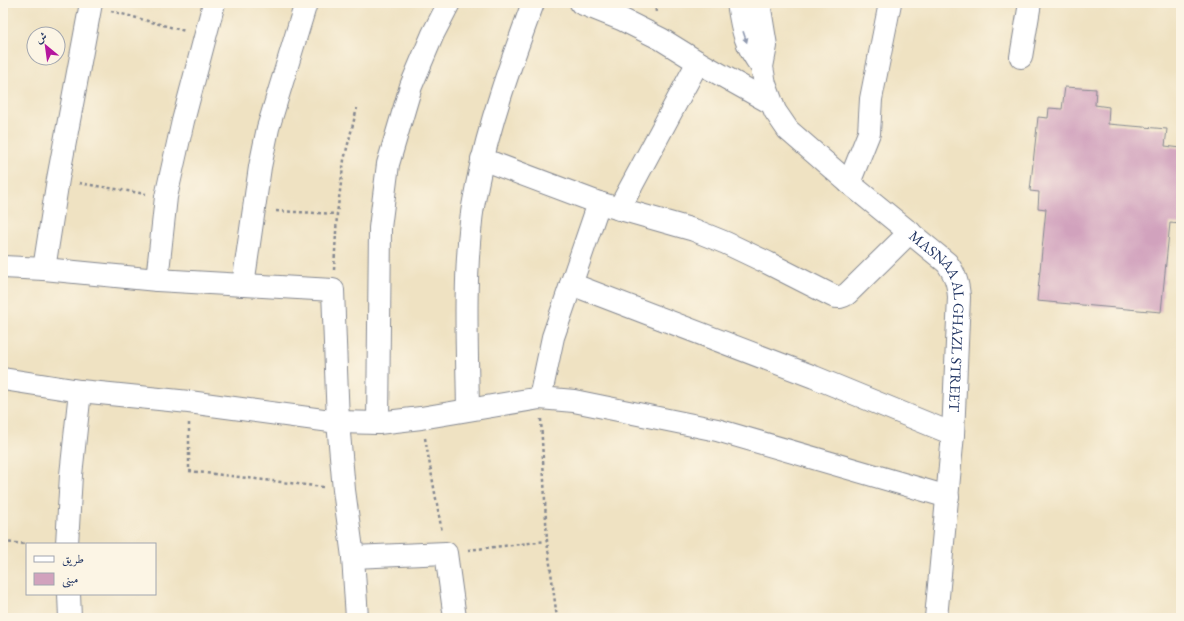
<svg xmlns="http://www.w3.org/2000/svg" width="1184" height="621" font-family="'EB Garamond',Amiri,serif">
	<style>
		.building { fill: #d1a2bd }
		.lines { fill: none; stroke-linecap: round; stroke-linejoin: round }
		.street-casing { stroke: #858890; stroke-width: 24 }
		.secondary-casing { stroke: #858890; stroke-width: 24 }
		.path { stroke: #858890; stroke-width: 2.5; stroke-dasharray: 3 3; stroke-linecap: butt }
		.street { stroke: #fff; stroke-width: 22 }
		.secondary { stroke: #fff; stroke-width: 22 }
		.oneway { fill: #8d97ae }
		.labels { text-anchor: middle; stroke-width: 3.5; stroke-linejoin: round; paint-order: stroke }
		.street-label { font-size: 15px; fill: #1b2f5e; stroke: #fcf5e5 }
	</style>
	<rect width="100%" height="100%" fill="#fcf5e5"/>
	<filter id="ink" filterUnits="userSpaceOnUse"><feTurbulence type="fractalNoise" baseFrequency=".025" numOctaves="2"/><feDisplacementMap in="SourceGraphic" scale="8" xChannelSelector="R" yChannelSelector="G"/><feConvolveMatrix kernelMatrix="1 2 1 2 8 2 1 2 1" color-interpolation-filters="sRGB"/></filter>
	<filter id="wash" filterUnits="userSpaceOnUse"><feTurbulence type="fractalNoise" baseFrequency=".012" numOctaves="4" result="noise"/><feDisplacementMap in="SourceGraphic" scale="16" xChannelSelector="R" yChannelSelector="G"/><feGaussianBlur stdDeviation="0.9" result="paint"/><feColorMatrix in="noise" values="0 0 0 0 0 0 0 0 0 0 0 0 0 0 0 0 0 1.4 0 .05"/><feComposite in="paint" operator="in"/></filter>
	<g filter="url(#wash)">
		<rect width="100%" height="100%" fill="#efe2c2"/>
		<g id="blocks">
			<!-- building -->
			<path class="building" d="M1065,87L1096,89L1095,105L1109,107L1108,124L1167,129L1165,146L1181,148V224L1170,223L1161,312L1037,301L1046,209L1038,208L1039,192L1030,191L1038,117L1048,118L1049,108L1062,109Z"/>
		</g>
	</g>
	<g filter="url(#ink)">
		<use href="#blocks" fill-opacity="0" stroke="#858890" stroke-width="1"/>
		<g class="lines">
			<defs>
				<g id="street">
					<path d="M581,3L621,19L661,39L698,62L771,103"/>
					<path d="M1021,57L1030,3"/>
					<path d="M482,159L599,203L694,230L726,243L768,263L833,296C839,298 842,297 847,294L910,232"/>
					<path d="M849,183L869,133L871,99L890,3"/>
					<path d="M619,209L698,62"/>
					<path d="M3,267L44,269L157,280L333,290L338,422L344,490L353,557L357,618"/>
					<path d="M44,269L58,179L91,3"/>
					<path d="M157,280L166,197L183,121L214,3"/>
					<path d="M571,284L814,377L953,434"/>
					<path d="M243,285L260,167L268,128L306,3"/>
					<path d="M3,379L80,391L189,402L338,422L378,423L421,418L540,398L574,401L717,430L948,497"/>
					<path d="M540,398L553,337L599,203"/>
					<path d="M468,409C467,347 464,284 471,221C472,209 475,197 477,185C489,123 511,63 533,3"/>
					<path d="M378,423L380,228L388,164L411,86L433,34L449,3"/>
					<path d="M67,544L71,475L80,391"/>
					<path d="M353,557L446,553L455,618"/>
					<path d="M69,594L70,618"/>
				</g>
				<g id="secondary">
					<path d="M738,3C742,29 745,46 762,67"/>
					<path id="s1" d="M759,3L766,46L762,67L765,84L775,111L788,130L849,183L947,263C955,274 958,283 959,297L953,434L936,618"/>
				</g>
			</defs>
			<!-- street casing -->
			<use href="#street" class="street-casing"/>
			<!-- secondary casing -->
			<use href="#secondary" class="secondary-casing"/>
			<!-- path -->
			<g class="path">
				<path d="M655,3L656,12"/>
				<path d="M111,11L185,31"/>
				<path d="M79,183L146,194"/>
				<path d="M276,211L337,214"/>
				<path d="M334,270L337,214L344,160L357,108"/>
				<path d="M541,419L547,541L557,618"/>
				<path d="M189,423V471L323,487"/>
				<path d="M425,438L442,532"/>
				<path d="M3,542L27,544"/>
				<path d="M468,550L547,541"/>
			</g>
			<!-- street -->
			<use href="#street" class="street"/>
			<!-- secondary -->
			<use href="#secondary" class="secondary"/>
		</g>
		<!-- one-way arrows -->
		<defs><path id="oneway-solid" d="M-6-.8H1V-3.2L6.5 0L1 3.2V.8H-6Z"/></defs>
		<use class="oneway" href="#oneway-solid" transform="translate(745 37) rotate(71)"/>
	</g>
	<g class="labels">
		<!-- street labels -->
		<g class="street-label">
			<text dy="5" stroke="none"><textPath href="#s1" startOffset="394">MASNAA AL GHAZL STREET</textPath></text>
		</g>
	</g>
	<!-- margin -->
	<rect width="1184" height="621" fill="none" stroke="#fcf5e5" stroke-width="16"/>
	<!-- legend -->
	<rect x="26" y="543" width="130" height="52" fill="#fcf5e5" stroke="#a2a6af"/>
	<rect x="34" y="556" width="20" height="6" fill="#ffffff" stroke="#a2a6af"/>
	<text x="62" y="563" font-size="12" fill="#1b2f5e">طريق</text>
	<rect x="34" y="573" width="20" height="12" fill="#d1a2bd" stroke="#a2a6af"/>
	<text x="62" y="583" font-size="12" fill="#1b2f5e">مبنى</text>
	<!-- north arrow -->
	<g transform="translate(46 46) rotate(331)"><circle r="19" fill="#fcf5e5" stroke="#a2a6af"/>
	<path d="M0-3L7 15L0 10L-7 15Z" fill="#b5179e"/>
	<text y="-6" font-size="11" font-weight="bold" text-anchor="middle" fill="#1b2f5e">ش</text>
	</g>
</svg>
